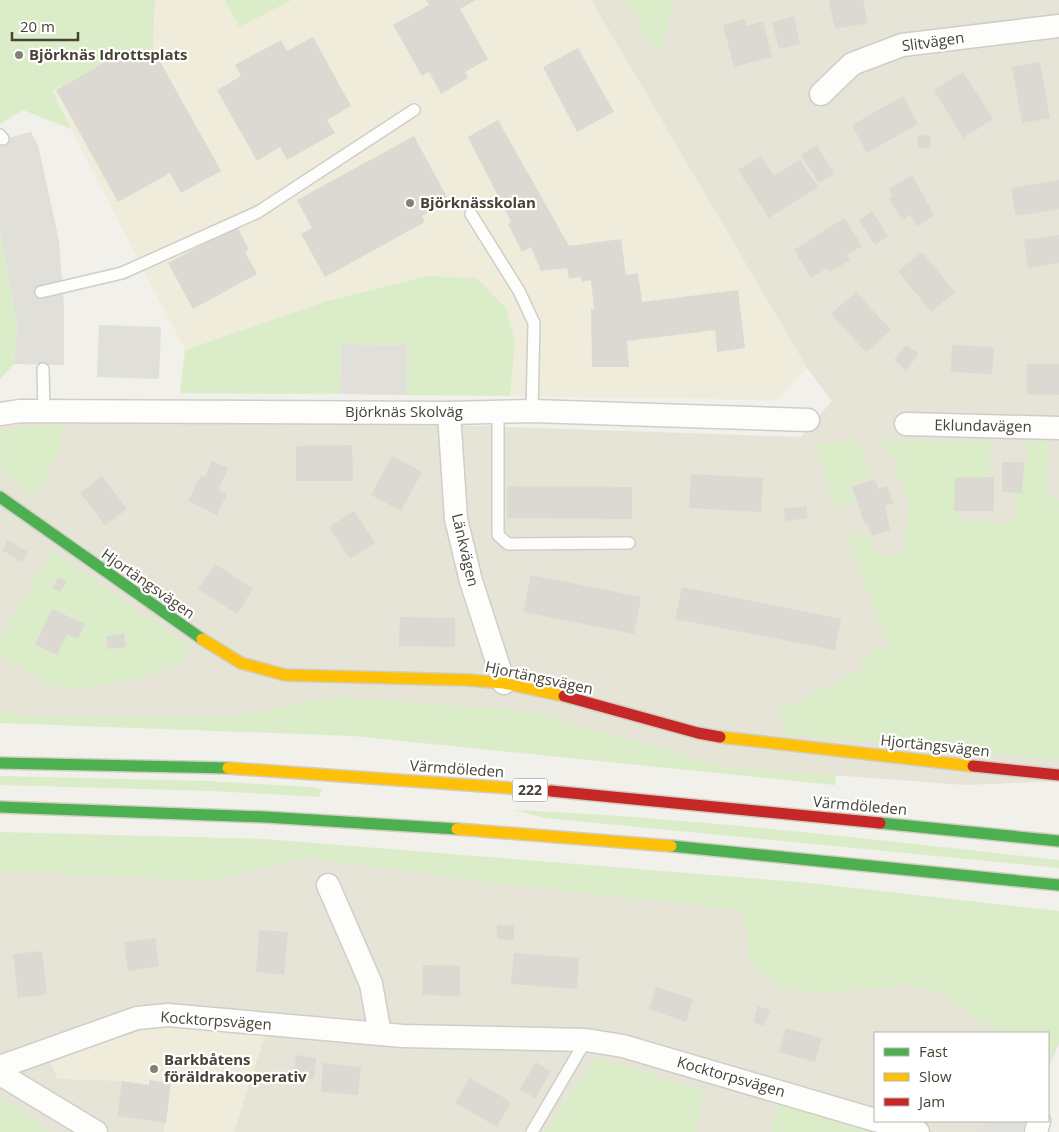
<svg xmlns="http://www.w3.org/2000/svg" width="1059" height="1132" font-family="'Open Sans',sans-serif">
	<style>
		.residential { fill: #e6e3d7 }
		.education { fill: #efecdc }
		.green { fill: #daedc8; fill-rule: evenodd }
		.parking { fill: #e0dfda }
		.building { fill: #dbd9d2 }
		.lines { fill: none; stroke-linecap: round; stroke-linejoin: round }
		.lane-casing { stroke: #cfcec7; stroke-width: 14 }
		.street-casing { stroke: #cfcec7; stroke-width: 25 }
		.fast-casing { stroke: #d1cec1; stroke-width: 14 }
		.slow-casing { stroke: #d1cec1; stroke-width: 14 }
		.jam-casing { stroke: #d1cec1; stroke-width: 14 }
		.lane { stroke: #fdfdfc; stroke-width: 11 }
		.street { stroke: #fdfdfc; stroke-width: 22 }
		.fast { stroke: #4caf50; stroke-width: 11 }
		.slow { stroke: #ffc107; stroke-width: 11 }
		.jam { stroke: #c62828; stroke-width: 11 }
		.poi-dot { fill: #838074; stroke: #fff; stroke-width: 2 }
		.labels { text-anchor: middle; stroke-width: 4.5; stroke-linejoin: round; paint-order: stroke }
		.shield { fill: #fff; stroke: #7f7b72; stroke-width: 1 }
		.shield-label { font-size: 14px; font-weight: bold; fill: #484335 }
		.street-label { font-size: 15px; fill: #484335; stroke: #fff }
		.poi-label { font-size: 15px; font-weight: bold; fill: #484335; stroke: #fff; text-anchor: start }
	</style>
	<rect width="100%" height="100%" fill="#f1f0ea"/>
	<!-- residential -->
	<g class="residential">
		<path d="M591,0H1059V781L965,785L727,767L529,711L336,697L229,717H29L0,709V412L81,421L481,426L801,437L832,401L807,368Z"/>
		<path d="M304,857L476,881L955,934L1059,1043L1048,1070V1033H875V1121H989L975,1132H875L779,1103L771,1132H695L704,1091L597,1057L544,1132H52L0,1098V874L16,872L213,881Z"/>
	</g>
	<!-- education -->
	<g class="education">
		<path d="M60,0H591L807,368L776,400L510,396L515,342L477,278L428,276L324,302L185,350L46,81Z"/>
		<path d="M161,1025L266,1032L234,1132H164L165,1123L117,1116L122,1081L57,1079L49,1058Z"/>
	</g>
	<!-- green -->
	<g class="green">
		<path d="M0,0H156L154,8L153,49L132,61L126,51L52,91L71,129L23,110L0,124Z"/>
		<path d="M225,0H292L239,27Z"/>
		<path d="M626,0H674L659,55Z"/>
		<path d="M0,231L17,323L14,364L0,379Z"/>
		<path d="M427,276L477,278L506,308L515,342L510,396L406,395L407,345L341,344L340,394L180,393L185,350L324,302Z"/>
		<path d="M61,424L60,449L35,496C0,475 0,470 0,430Z"/>
		<path d="M879,440L991,441L989,477L955,478L954,511L963,521L1008,523L1016,515L1015,492H1022L1024,462H1027V441L1050,442L1046,497L1059,501V760L784,734L780,711L859,671L871,648L890,649L847,536L866,532L875,548L888,557C904,555 906,547 905,532L907,529L909,502L899,476L893,473L896,469L897,462Z"/>
		<path d="M858,441L871,476L848,485L854,501L837,508L814,444Z"/>
		<path d="M52,551L192,648C189,653 185,659 180,662C157,677 88,691 61,688C48,686 14,663 0,656V640ZM52,609L85,624L78,639L67,634L57,655L35,645Z"/>
		<path d="M336,697L529,711L727,767L836,775L835,785L353,736L0,723V709L29,717H229Z"/>
		<path d="M0,776L207,781L312,787L322,790L319,797L212,791L0,785Z"/>
		<path d="M514,810C696,818 878,840 1059,860V868L545,818Z"/>
		<path d="M0,832L265,839L810,883L1059,911V1043L1054,1053L1048,1051V1033C1035,1033 1018,1036 1006,1033C979,1027 954,995 927,988C872,976 790,1020 752,961C747,954 749,940 747,931C745,924 742,917 740,910L476,881L304,857L213,881L16,872L0,874Z"/>
		<path d="M597,1057L704,1091L695,1132H544Z"/>
		<path d="M0,1098L52,1132H0Z"/>
		<path d="M779,1103L875,1132H771Z"/>
	</g>
	<!-- parking -->
	<g class="parking">
		<path d="M31,132L38,145L59,241L64,307V365L14,364L17,323L0,231V140Z"/>
		<path d="M99,325L161,327L159,379L97,377Z"/>
		<path d="M341,344L407,345L406,395L340,394Z"/>
		<path d="M989,1121H1026L1023,1132H975Z"/>
	</g>
	<!-- building -->
	<g class="building">
		<path d="M426,0H476L460,9L488,59L465,72L468,78L441,94L429,72L422,76L393,25L429,5Z"/>
		<path d="M829,0H863L868,23L835,29Z"/>
		<path d="M794,16L800,44L779,49L772,22Z"/>
		<path d="M745,19L747,26L763,21L772,57L734,67L723,25Z"/>
		<path d="M313,37L351,106L327,120L335,133L287,160L280,147L257,161L217,90L241,76L235,65L281,40L287,51Z"/>
		<path d="M578,48L614,112L577,132L543,67Z"/>
		<path d="M153,49L221,171L181,193L170,173L118,202L56,90L126,50L132,61Z"/>
		<path d="M1040,62L1050,118L1022,123L1012,67Z"/>
		<path d="M963,72L993,119L963,138L934,90Z"/>
		<path d="M903,96L918,124L867,153L852,125Z"/>
		<path d="M498,120L569,246L621,239L626,275L638,273L642,302L738,290L745,348L717,352L715,330L627,341L629,367H592L591,309H594L591,280L582,282L581,277L569,279L567,268L541,271L531,247L522,252L508,224L511,222L468,137Z"/>
		<path d="M930,135L931,147L918,148L917,136Z"/>
		<path d="M414,136L449,201L422,216L425,222L325,277L301,234L312,228L297,200Z"/>
		<path d="M817,145L834,174L819,183L801,155Z"/>
		<path d="M761,156L774,176L800,160L818,187L769,218L738,170Z"/>
		<path d="M912,175L934,215L917,226L910,215L902,220L889,198L893,196L889,189Z"/>
		<path d="M1059,180V209L1016,216L1011,188Z"/>
		<path d="M872,211L888,236L875,245L859,220Z"/>
		<path d="M844,218L862,246L847,255L850,260L830,272L827,268L811,278L794,250Z"/>
		<path d="M237,226L249,250L245,252L257,274L193,309L168,263Z"/>
		<path d="M1059,235V263L1028,268L1024,240Z"/>
		<path d="M922,252L955,292L931,312L898,271Z"/>
		<path d="M856,292L891,330L866,352L831,314Z"/>
		<path d="M906,345L919,354L906,370L894,360Z"/>
		<path d="M952,345L994,347L992,374L951,372Z"/>
		<path d="M1027,364H1059V395L1027,394Z"/>
		<path d="M352,445L353,481H296V446Z"/>
		<path d="M392,456L422,472L401,511L371,495Z"/>
		<path d="M212,461L228,468L218,490L227,494L217,515L188,501L201,475L205,477Z"/>
		<path d="M1002,462H1024L1022,493L1002,492Z"/>
		<path d="M691,474L763,478L761,512L689,508Z"/>
		<path d="M102,476L127,509L105,525L80,493Z"/>
		<path d="M989,477H994V511H954L955,478Z"/>
		<path d="M875,479L878,489L887,486L893,503L885,506L890,530L872,536L867,524L865,525L852,487Z"/>
		<path d="M507,486L632,487V519L507,518Z"/>
		<path d="M806,506L808,518L785,521L784,509Z"/>
		<path d="M354,511L375,543L350,559L329,527Z"/>
		<path d="M8,540L28,552L22,562L2,550Z"/>
		<path d="M215,564L253,589L237,614L198,589Z"/>
		<path d="M531,575L641,597L634,634L523,612Z"/>
		<path d="M59,577L67,581L60,592L52,588Z"/>
		<path d="M682,587L841,619L835,650L675,619Z"/>
		<path d="M52,609L85,624L78,639L67,634L57,655L35,645Z"/>
		<path d="M400,617L455,618V647L399,646Z"/>
		<path d="M124,633L126,647L108,649L106,636Z"/>
		<path d="M497,925L514,926V940L497,939Z"/>
		<path d="M259,930L288,932L284,975L256,972Z"/>
		<path d="M155,938L159,966L128,971L124,943Z"/>
		<path d="M42,951L47,994L18,998L13,954Z"/>
		<path d="M514,953L579,958L577,989L511,984Z"/>
		<path d="M423,965L460,966V996L422,995Z"/>
		<path d="M656,987L693,999L686,1022L649,1009Z"/>
		<path d="M758,1006L770,1010L764,1026L753,1022Z"/>
		<path d="M786,1028L822,1038L815,1062L779,1052Z"/>
		<path d="M296,1055L316,1058L314,1079L294,1076Z"/>
		<path d="M536,1062L551,1072L535,1098L520,1089Z"/>
		<path d="M323,1063L361,1067L358,1095L321,1092Z"/>
		<path d="M470,1078L511,1102L497,1127L455,1103Z"/>
		<path d="M149,1080L171,1083L166,1123L117,1116L122,1081L149,1085Z"/>
	</g>
	<g class="lines">
		<defs>
			<g id="lane">
				<path d="M0,135L3,139"/>
				<path d="M471,214L519,291L534,323L532,411"/>
				<path d="M41,292L122,273L258,212L414,110"/>
				<path d="M43,369L44,412"/>
				<path d="M498,412V535L508,544L629,543"/>
				<path d="M532,1132L586,1040"/>
			</g>
			<g id="street">
				<path d="M821,94L852,64L902,45L1059,26"/>
				<path d="M449,413L456,519L471,581L504,683"/>
				<path d="M0,414L20,411L449,413L532,411L808,420"/>
				<path d="M906,424L1059,428"/>
				<path d="M328,885L371,984L380,1034"/>
				<path d="M0,1067L137,1018L168,1015L403,1036L586,1040L623,1046L875,1120"/>
				<path d="M0,1074L96,1132"/>
				<path d="M879,1121L918,1132"/>
				<path d="M1036,1132L1039,1121"/>
			</g>
			<g id="fast">
				<path d="M0,497L202,639"/>
				<path d="M0,763L228,768"/>
				<path d="M0,807L265,817L457,829"/>
				<path d="M880,823L1059,841"/>
				<path d="M671,846L1059,885"/>
			</g>
			<g id="slow">
				<path d="M202,639L241,663L285,675L468,680L504,683L564,696"/>
				<path d="M720,737L973,766"/>
				<path d="M228,768L551,791"/>
				<path d="M457,829L671,846"/>
			</g>
			<g id="jam">
				<path d="M564,696L698,733L720,737"/>
				<path d="M973,766L1059,775"/>
				<path d="M551,791L880,823"/>
			</g>
		</defs>
		<!-- lane casing -->
		<use href="#lane" class="lane-casing"/>
		<!-- street casing -->
		<use href="#street" class="street-casing"/>
		<!-- fast casing -->
		<use href="#fast" class="fast-casing"/>
		<!-- slow casing -->
		<use href="#slow" class="slow-casing"/>
		<!-- jam casing -->
		<use href="#jam" class="jam-casing"/>
		<!-- lane -->
		<use href="#lane" class="lane"/>
		<!-- street -->
		<use href="#street" class="street"/>
		<!-- fast -->
		<use href="#fast" class="fast"/>
		<!-- slow -->
		<use href="#slow" class="slow"/>
		<!-- jam -->
		<use href="#jam" class="jam"/>
	</g>
	<!-- markers -->
	<g class="poi-dot">
		<circle cx="19" cy="55" r="5"/>
		<circle cx="410" cy="203" r="5"/>
		<circle cx="154" cy="1069" r="5"/>
	</g>
	<g class="labels">
		<!-- shield labels -->
		<rect class="shield" x="512.5" y="778.5" width="35" height="23" rx="4"/>
		<g class="shield-label">
			<text x="530" y="795">222</text>
		</g>
		<!-- street labels -->
		<g class="street-label">
			<text transform="translate(933 42) rotate(-8)" y="5">Slitvägen</text>
			<text x="404" y="417">Björknäs Skolväg</text>
			<text transform="translate(983 426) rotate(1)" y="5">Eklundavägen</text>
			<text transform="translate(465 550) rotate(77)" y="5">Länkvägen</text>
			<text transform="translate(148 584) rotate(35)" y="5">Hjortängsvägen</text>
			<text transform="translate(539 678) rotate(12)" y="5">Hjortängsvägen</text>
			<text transform="translate(935 746) rotate(6)" y="5">Hjortängsvägen</text>
			<text transform="translate(457 769) rotate(4)" y="5">Värmdöleden</text>
			<text transform="translate(860 806) rotate(5)" y="5">Värmdöleden</text>
			<text transform="translate(216 1021) rotate(4)" y="5">Kocktorpsvägen</text>
			<text transform="translate(731 1077) rotate(16)" y="5">Kocktorpsvägen</text>
		</g>
		<!-- poi labels -->
		<g class="poi-label">
			<text x="29" y="60">Björknäs Idrottsplats</text>
			<text x="420" y="208">Björknässkolan</text>
			<text x="164" y="1065">Barkbåtens<tspan x="164" dy="17">föräldrakooperativ</tspan></text>
		</g>
	</g>
	<!-- legend -->
	<rect x="874" y="1032" width="175" height="90" fill="#ffffff" stroke="#b6b4ae"/>
	<rect x="884" y="1048" width="25" height="8" fill="#4caf50" stroke="#b6b4ae"/>
	<text x="919" y="1057" font-size="15" fill="#484335">Fast</text>
	<rect x="884" y="1073" width="25" height="8" fill="#ffc107" stroke="#b6b4ae"/>
	<text x="919" y="1082" font-size="15" fill="#484335">Slow</text>
	<rect x="884" y="1098" width="25" height="8" fill="#c62828" stroke="#b6b4ae"/>
	<text x="919" y="1107" font-size="15" fill="#484335">Jam</text>
	<!-- scale -->
	<path d="M12 32v8h66v-8" fill="none" stroke="#484335" stroke-width="2.5"/>
	<text x="20" y="32" font-size="15" fill="#484335" stroke="#ffffff" stroke-width="4" paint-order="stroke">20 m</text>
</svg>
